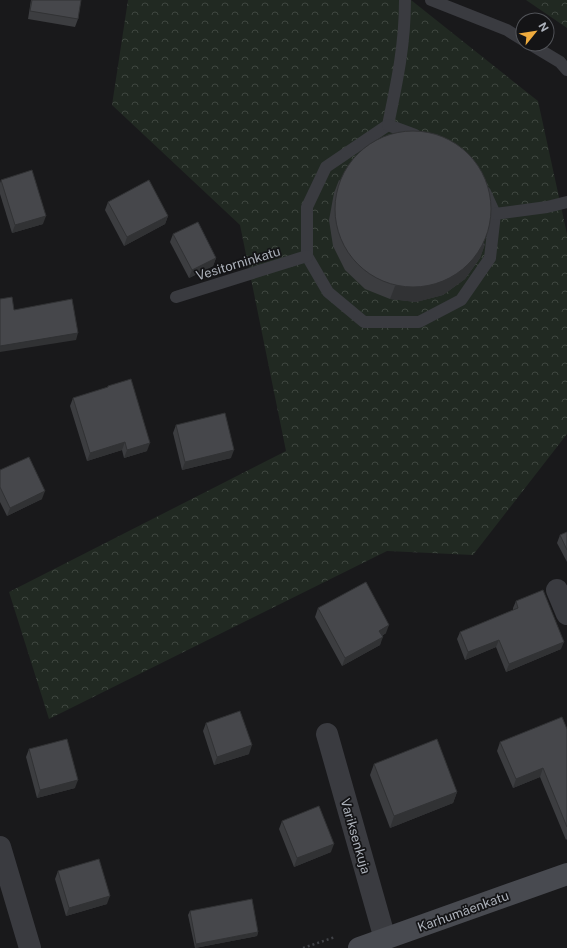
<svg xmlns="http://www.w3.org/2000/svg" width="567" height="948" font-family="'Public Sans',sans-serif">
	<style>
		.forest { fill: url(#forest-crowns) }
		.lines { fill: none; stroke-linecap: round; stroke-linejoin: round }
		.path { stroke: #404247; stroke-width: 2.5; stroke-dasharray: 2 3; stroke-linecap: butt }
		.lane { stroke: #3a3b40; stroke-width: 12 }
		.street { stroke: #3a3b40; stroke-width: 22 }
		.secondary { stroke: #484a50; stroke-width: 22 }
		.wall { fill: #3c3d40 }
		.shaded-wall { fill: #313234 }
		.building { fill: #46474b; stroke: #313234 }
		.labels { text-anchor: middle; stroke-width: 3.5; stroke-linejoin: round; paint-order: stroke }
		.street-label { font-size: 13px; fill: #acb1ba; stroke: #141416 }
	</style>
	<defs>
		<pattern id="forest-crowns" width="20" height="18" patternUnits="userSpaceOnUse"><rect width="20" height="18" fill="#212922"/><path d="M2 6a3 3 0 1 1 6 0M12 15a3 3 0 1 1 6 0" fill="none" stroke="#3f4640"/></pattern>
	</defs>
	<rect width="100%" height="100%" fill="#19191b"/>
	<g class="forest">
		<polygon points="128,0 411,0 538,101 567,234 567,434 473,555 387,551 49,719 9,592 286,451 240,225 112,105"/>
		<polygon points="526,0 567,0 567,28"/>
	</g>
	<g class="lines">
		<polyline class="path" points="303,948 335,937"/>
		<g class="lane">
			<path d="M405,0C405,45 397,82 388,125L326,167L307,207V256L328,292L364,322H419L461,300L490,258L495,214L485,192"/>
			<polyline points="431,0 507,30 523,40"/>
			<polyline points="530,44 560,62 567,70"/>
			<polyline points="388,125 415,135"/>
			<polyline points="495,214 547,207 567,202"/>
			<polyline points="176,297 307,256"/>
		</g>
		<g class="street">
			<polyline points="557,590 567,614"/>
			<polyline points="327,734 385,939"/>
			<polyline points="0,847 30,948"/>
		</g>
		<polyline class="secondary" points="359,948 567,874"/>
	</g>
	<g class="wall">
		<polygon points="31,0 81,0 78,19 75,27 28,19"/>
		<polygon points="1,180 43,224 12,233 0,194 0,183"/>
		<polygon points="339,180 485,244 480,258 465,279 443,295 416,302 390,299 365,289 345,270 333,246 329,220 334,193"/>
		<polygon points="108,202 168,216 165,224 124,246 105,210"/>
		<polygon points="173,234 216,258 213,266 189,278 170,242"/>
		<polygon points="108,386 147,451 124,458 122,450 87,461 70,406 73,398 107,388"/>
		<polygon points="176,425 231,458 182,470 173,433"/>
		<polygon points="0,470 42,499 7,516 0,502"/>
		<polygon points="567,532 567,562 557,543 560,535"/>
		<polygon points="516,601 561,649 506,672 496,647 465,660 457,639 460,632 513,610 513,608"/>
		<polygon points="318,608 386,633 382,636 380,645 342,666 315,617"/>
		<polygon points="206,723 249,754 214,765 203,731"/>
		<polygon points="567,729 567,839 566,840 540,777 513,788 497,751 500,742"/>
		<polygon points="29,749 75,788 37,798 26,757"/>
		<polygon points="374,764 457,792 453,803 390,828 370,775"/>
		<polygon points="282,821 331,852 294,867 279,829"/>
		<polygon points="58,871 107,904 66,916 55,879"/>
		<polygon points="190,911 258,932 257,936 195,948 188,915"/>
	</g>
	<g class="shaded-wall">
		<polygon points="46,216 43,224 12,233 15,225"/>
		<polygon points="168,216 165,224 124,246 127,237"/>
		<polygon points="485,244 480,258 465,279 443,295 416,302 390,299 395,286"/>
		<polygon points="216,258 213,266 189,278 192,270"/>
		<polygon points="78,333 76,340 0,352 0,346"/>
		<polygon points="125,442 122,450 87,461 90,453"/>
		<polygon points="150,443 147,451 124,458 127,450"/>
		<polygon points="234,450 231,458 182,470 185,462"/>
		<polygon points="45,491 42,499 7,516 10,508"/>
		<polygon points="389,625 386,633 376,639 379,631"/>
		<polygon points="383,637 380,645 342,666 345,658"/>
		<polygon points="499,640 496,647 465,660 468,652"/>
		<polygon points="564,642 561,649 506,672 509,664"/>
		<polygon points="252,745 249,754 214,765 217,757"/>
		<polygon points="543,768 540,777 513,788 516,779"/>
		<polygon points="78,780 75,788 37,798 40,790"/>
		<polygon points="457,792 453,803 390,828 394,816"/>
		<polygon points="334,844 331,852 294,867 297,858"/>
		<polygon points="110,896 107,904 66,916 69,908"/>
		<polygon points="258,932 257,936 195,948 196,944"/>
	</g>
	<g class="building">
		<polygon points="32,0 81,0 78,19 30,11"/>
		<circle cx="413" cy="209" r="78"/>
		<polygon points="32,170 46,216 15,225 1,180"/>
		<polygon points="149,180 168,216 127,237 108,202"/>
		<polygon points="198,222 216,258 192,270 173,234"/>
		<polygon points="12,297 14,310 72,299 78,333 0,346 0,299"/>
		<polygon points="131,379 150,443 127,450 125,442 90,453 73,398 108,387 108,386"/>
		<polygon points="225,413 234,450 185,462 176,425"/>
		<polygon points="29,457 45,491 10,508 0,487 0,470"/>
		<polygon points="567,532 567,550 560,535"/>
		<polygon points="366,582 389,625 379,631 383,637 345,658 318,608"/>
		<polygon points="543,590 564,642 509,664 499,640 468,652 460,632 518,608 516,601"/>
		<polygon points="240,711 252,745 217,757 206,723"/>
		<polygon points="562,717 567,729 567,827 543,768 516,779 500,742"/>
		<polygon points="67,739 78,780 40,790 29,749"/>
		<polygon points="437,739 457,792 394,816 374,764"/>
		<polygon points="319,806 334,844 297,858 282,821"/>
		<polygon points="99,859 110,896 69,908 58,871"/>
		<polygon points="252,899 258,932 196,944 190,911"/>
	</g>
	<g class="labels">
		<g class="street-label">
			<text transform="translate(238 263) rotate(-17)" y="5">Vesitorninkatu</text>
			<text transform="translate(356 836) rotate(74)" y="5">Variksenkuja</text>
			<text transform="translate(463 911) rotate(-20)" y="5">Karhumäenkatu</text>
		</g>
	</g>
	<g transform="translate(535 32) rotate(60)"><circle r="19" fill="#141416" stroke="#515358"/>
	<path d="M0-3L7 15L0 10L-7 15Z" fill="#eeab3e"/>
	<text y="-6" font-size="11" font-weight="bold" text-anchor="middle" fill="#acb1ba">N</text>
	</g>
</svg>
